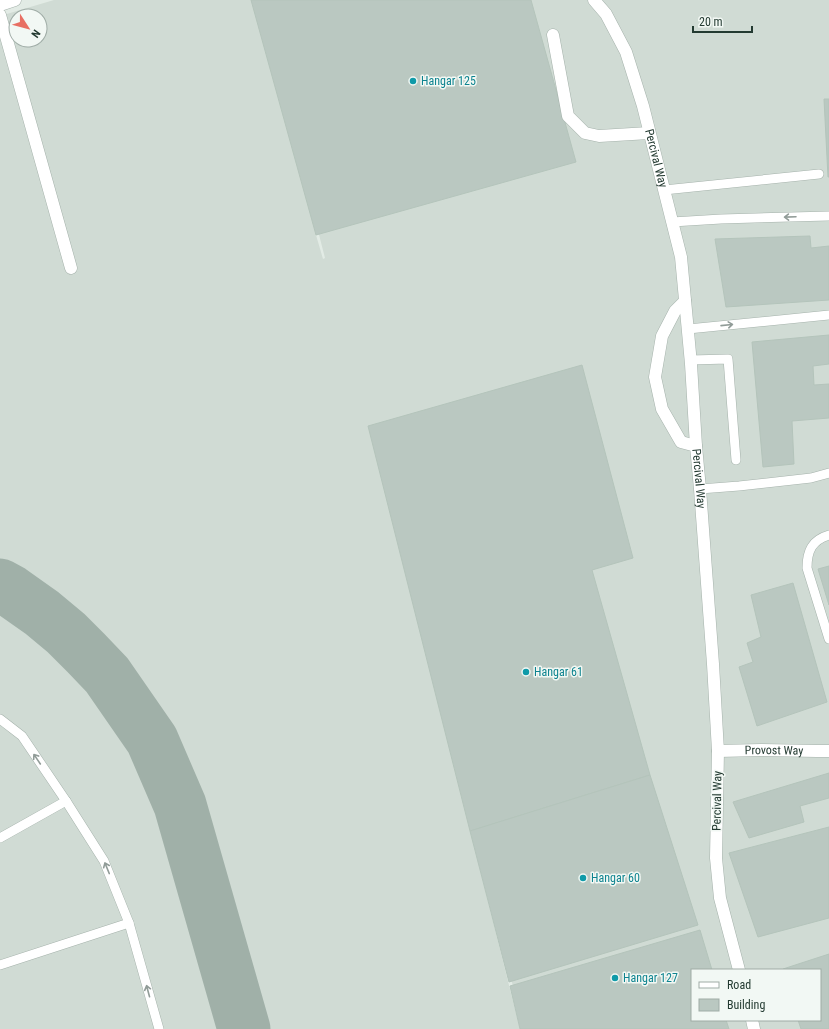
<svg xmlns="http://www.w3.org/2000/svg" width="829" height="1029" font-family="'Roboto Condensed',sans-serif">
	<style>
		.built { fill: #d0dbd4; fill-rule: evenodd }
		.lines { fill: none; stroke-linecap: round; stroke-linejoin: round }
		.taxiway { stroke: #a0b0a8; stroke-width: 53 }
		.building { fill: #bac8c1; stroke: #b4c4bb }
		.service-casing { stroke: #a5b2ab; stroke-width: 10 }
		.minor-casing { stroke: #a5b2ab; stroke-width: 13 }
		.tertiary-casing { stroke: #a5b2ab; stroke-width: 13 }
		.service { stroke: #fff; stroke-width: 9 }
		.minor { stroke: #fff; stroke-width: 12 }
		.tertiary { stroke: #fff; stroke-width: 12 }
		.oneway { stroke: #919c98 }
		.culture-dot { fill: #0f9aa8; stroke: #f2f8f4; stroke-width: 1.5 }
		.labels { text-anchor: middle; stroke-width: 3; stroke-linejoin: round; paint-order: stroke }
		.culture-label { font-size: 12px; fill: #0d838f; stroke: #f2f8f4; text-anchor: start }
		.street-label { font-size: 12px; fill: #233a31; stroke: #f2f8f4 }
	</style>
	<rect width="100%" height="100%" fill="#e2ebe5"/>
	<path class="built" d="M54,0H829V1029H524L385,491L520,1029H0V16ZM16,16H40V40H16ZM273,56L325,258L323,259L316,235ZM692,970H820V1020H692Z"/>
	<g class="lines">
		<polyline class="taxiway" points="0,585 11,591 42,613 66,633 86,653 107,675 152,740 180,805 244,1029"/>
	</g>
	<g class="building">
		<polygon points="251,0 531,0 576,162 316,235"/>
		<polygon points="824,99 829,99 829,177 828,177"/>
		<polygon points="810,236 811,248 829,246 829,300 726,307 715,239"/>
		<polygon points="829,335 829,364 813,366 814,385 829,384 829,418 792,421 794,464 763,467 752,342"/>
		<polygon points="582,365 633,558 592,570 650,775 470,831 368,426"/>
		<polygon points="829,566 829,605 818,569"/>
		<polygon points="793,583 827,702 757,726 739,667 753,662 747,643 761,637 751,595"/>
		<polygon points="829,773 829,798 800,806 804,822 749,838 733,802"/>
		<polygon points="650,775 698,925 509,982 470,831"/>
		<polygon points="829,827 829,918 758,937 729,853"/>
		<polygon points="700,930 712,970 692,970 692,1020 726,1020 729,1029 520,1029 510,986"/>
		<polygon points="829,954 829,1029 801,1029 798,1020 820,1020 820,970 783,970 783,969"/>
	</g>
	<g class="lines">
		<g class="service-casing">
			<g id="service">
				<polyline points="664,190 819,174"/>
				<polyline points="672,222 721,219 829,216"/>
				<polyline points="688,329 829,315"/>
				<polyline points="691,360 728,359 736,460"/>
				<polyline points="700,489 739,486 811,478 829,473"/>
				<path d="M829,535C812,540 807,551 807,568L829,639"/>
				<polyline points="0,719 22,736 66,801 104,861 129,923 159,1029"/>
				<polyline points="0,838 66,801"/>
				<polyline points="0,965 129,923"/>
			</g>
		</g>
		<g class="minor-casing">
			<g id="minor">
				<polyline points="0,15 71,268"/>
				<polyline points="553,35 568,116 585,133 599,136 649,133"/>
				<polyline points="685,301 675,311 662,336 655,377 662,409 681,442 696,446"/>
				<path id="s1" d="M718,751L761,750L817,751H829"/>
			</g>
		</g>
		<g class="tertiary-casing">
			<g id="tertiary">
				<path id="s2" d="M594,0L606,14L626,52L643,106L681,257L691,364L696,446L700,489L713,664L718,751L716,858L720,898L739,970"/>
				<polyline points="0,5 15,0"/>
				<polyline points="752,1020 754,1029"/>
			</g>
		</g>
		<use href="#service" class="service"/>
		<use href="#minor" class="minor"/>
		<use href="#tertiary" class="tertiary"/>
	</g>
	<defs><path id="oneway-shaft" d="M-6 0H5M1.5-3L5.5 0L1.5 3" fill="none" stroke-width="1.6" stroke-linecap="round" stroke-linejoin="round"/></defs>
	<g class="oneway">
		<use href="#oneway-shaft" transform="translate(790 217) rotate(178)"/>
		<use href="#oneway-shaft" transform="translate(727 325) rotate(-6)"/>
		<use href="#oneway-shaft" transform="translate(37 759) rotate(-124)"/>
		<use href="#oneway-shaft" transform="translate(107 868) rotate(-112)"/>
		<use href="#oneway-shaft" transform="translate(148 991) rotate(-105)"/>
	</g>
	<g class="culture-dot">
		<circle cx="413" cy="81" r="4"/>
		<circle cx="526" cy="672" r="4"/>
		<circle cx="583" cy="878" r="4"/>
		<circle cx="615" cy="978" r="4"/>
	</g>
	<g class="labels">
		<g class="culture-label">
			<text x="421" y="85">Hangar 125</text>
			<text x="534" y="676">Hangar 61</text>
			<text x="591" y="882">Hangar 60</text>
			<text x="623" y="982">Hangar 127</text>
		</g>
		<g class="street-label">
			<text dy="4" stroke="none"><textPath href="#s2" startOffset="172">Percival Way</textPath></text>
			<text dy="4" stroke="none"><textPath href="#s2" startOffset="496">Percival Way</textPath></text>
			<text dy="4" stroke="none"><textPath href="#s1" startOffset="56">Provost Way</textPath></text>
			<text transform="translate(717 801) rotate(-89)" y="4">Percival Way</text>
		</g>
	</g>
	<rect x="691" y="969" width="130" height="52" fill="#f2f8f4" stroke="#9faca6"/>
	<rect x="699" y="982" width="20" height="6" fill="#ffffff" stroke="#9faca6"/>
	<text x="727" y="989" font-size="12" fill="#233a31">Road</text>
	<rect x="699" y="999" width="20" height="12" fill="#bac8c1" stroke="#9faca6"/>
	<text x="727" y="1009" font-size="12" fill="#233a31">Building</text>
	<g transform="translate(28 28) rotate(126)"><circle r="19" fill="#f2f8f4" stroke="#9faca6"/>
	<path d="M0-3L7 15L0 10L-7 15Z" fill="#e86f63"/>
	<text y="-6" font-size="11" font-weight="bold" text-anchor="middle" fill="#233a31">N</text>
	</g>
	<path d="M693 26v6h59v-6" fill="none" stroke="#233a31" stroke-width="2"/>
	<text x="699" y="26" font-size="12" fill="#233a31" stroke="#f2f8f4" stroke-width="3" paint-order="stroke">20 m</text>
</svg>
